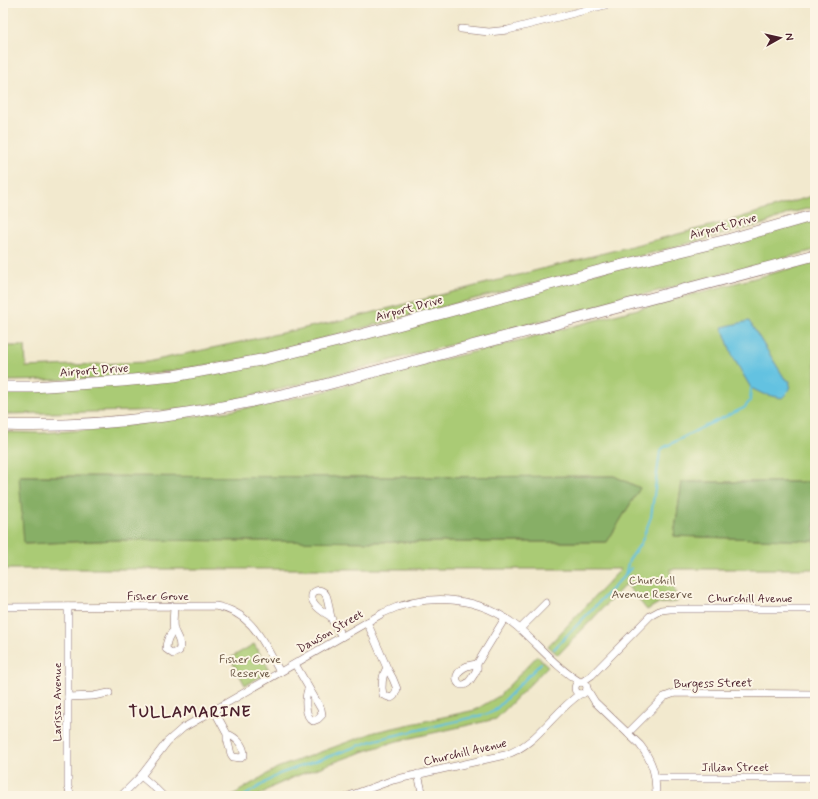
<svg xmlns="http://www.w3.org/2000/svg" width="818" height="799" font-family="Mynerve,sans-serif">
	<style>
		.green { fill: #aacb74; stroke: #7a7550; fill-rule: evenodd }
		.forest { fill: #87af66; stroke: #686748 }
		.water { fill: #63c2e1; stroke: #567086 }
		.lines { fill: none; stroke-linecap: round; stroke-linejoin: round }
		.stream { stroke: #63c2e1; stroke-width: 2 }
		.street-casing { stroke: #856664; stroke-width: 8 }
		.primary-casing { stroke: #856664; stroke-width: 12 }
		.street { stroke: #fff; stroke-width: 7 }
		.primary { stroke: #fff; stroke-width: 11 }
		.labels { text-anchor: middle; stroke-width: 4; stroke-linejoin: round; paint-order: stroke }
		.street-label { font-size: 12px; fill: #4a1f2b; stroke: #fcf5e5 }
		.park-label { font-size: 12px; fill: #675341; stroke: #fcf5e5 }
		.district-label { font-size: 16px; font-weight: bold; letter-spacing: 1px; fill: #4a1f2b; stroke: #fcf5e5 }
	</style>
	<rect width="100%" height="100%" fill="#fcf5e5"/>
	<filter id="ink" filterUnits="userSpaceOnUse"><feTurbulence type="fractalNoise" baseFrequency=".025" numOctaves="2"/><feDisplacementMap in="SourceGraphic" scale="8" xChannelSelector="R" yChannelSelector="G"/><feConvolveMatrix kernelMatrix="1 2 1 2 8 2 1 2 1" color-interpolation-filters="sRGB"/></filter>
	<filter id="wash" filterUnits="userSpaceOnUse"><feTurbulence type="fractalNoise" baseFrequency=".012" numOctaves="4" result="noise"/><feDisplacementMap in="SourceGraphic" scale="16" xChannelSelector="R" yChannelSelector="G"/><feGaussianBlur stdDeviation="0.9" result="paint"/><feColorMatrix in="noise" values="0 0 0 0 0 0 0 0 0 0 0 0 0 0 0 0 0 1.4 0 .05"/><feComposite in="paint" operator="in"/></filter>
	<g filter="url(#wash)">
		<rect width="100%" height="100%" fill="#f2e9ce"/>
		<g class="green">
			<polygon points="815,195 815,207 790,213 763,224 243,359 170,371 102,379 3,381 3,346 25,346 26,367 147,362 347,319 729,221"/>
			<polygon points="815,218 815,250 281,389 227,402 176,410 3,414 3,389 170,379"/>
			<path d="M815,262V482H682L674,536L815,541V569H670L677,602L657,604L647,610L626,584L558,655L548,646L621,569H3V432L41,433L115,428L140,423L231,411L318,393L412,367L498,346ZM20,476L405,477L614,476L640,488L607,542H403L117,540L25,544Z"/>
			<polygon points="254,644 268,667 268,673 245,685 230,658"/>
			<polygon points="537,656 548,666 496,719 397,741 365,751 299,775 272,787 258,796 231,796 277,768 375,732 475,710 499,696"/>
		</g>
		<g class="forest">
			<polygon points="19,476 405,477 614,476 640,488 607,542 403,542 117,540 24,544"/>
			<polygon points="682,482 815,482 815,541 674,536"/>
		</g>
		<polygon class="water" points="749,321 785,379 790,381 789,391 782,398 763,394 751,388 733,357 722,327"/>
		<g class="lines">
			<g class="stream">
				<polyline points="625,575 631,568"/>
				<polyline points="554,649 625,575 629,560 641,543 651,517 660,452 663,448 705,426 744,408 750,401 751,388"/>
				<polyline points="244,796 279,774 375,740 487,714 494,711 499,706 541,663"/>
			</g>
		</g>
	</g>
	<g filter="url(#ink)">
		<g class="lines">
			<g class="street-casing">
				<g id="street">
					<polyline points="461,29 489,32 508,30 613,3"/>
					<path d="M3,607L215,606C253,612 263,642 280,672"/>
					<polyline points="68,607 68,787 71,796"/>
					<path d="M174,607C174,612 172,625 174,630C177,637 182,643 179,651L173,654L166,649C166,642 169,635 174,630"/>
					<path d="M330,616C324,613 314,606 312,599C310,590 322,587 326,595C329,602 329,610 331,617C333,624 338,630 342,636"/>
					<path d="M367,622L387,668L393,679L397,689L394,696L391,698L383,695C381,687 382,675 387,668"/>
					<polyline points="520,629 546,603"/>
					<path d="M295,664L321,709L322,715L318,719L313,721C304,716 305,698 308,689"/>
					<path d="M477,664C443,667 459,701 473,676C476,672 478,669 477,664L505,618"/>
					<polyline points="582,682 592,675 650,616 661,610 670,609 815,609"/>
					<circle cx="581" cy="688" r="6"/>
					<path d="M587,689L595,702L640,745C653,762 656,774 656,796"/>
					<polyline points="68,697 93,696 109,693"/>
					<path d="M214,710L227,734V739L231,754L233,757L241,758L244,755C244,745 236,737 227,734"/>
					<polyline points="628,733 664,697 675,693 815,694"/>
					<polyline points="418,774 423,796"/>
					<polyline points="141,776 154,787 163,796"/>
					<polyline points="656,778 815,778"/>
					<path d="M121,796L141,776L167,742L183,728L383,613C429,591 482,596 520,629C540,647 557,668 580,682"/>
					<path d="M349,796L393,780L505,755C537,745 553,712 580,694"/>
				</g>
			</g>
			<g class="primary-casing">
				<g id="primary">
					<polyline points="3,387 32,387 122,381 174,376 261,360 342,340 606,269 727,240 815,215"/>
					<path d="M3,425C110,429 216,411 320,386L815,255"/>
				</g>
			</g>
			<use href="#street" class="street"/>
			<use href="#primary" class="primary"/>
		</g>
	</g>
	<g class="labels">
		<g class="street-label">
			<text transform="translate(723 226) rotate(-15)" y="4">Airport Drive</text>
			<text transform="translate(409 308) rotate(-15)" y="4">Airport Drive</text>
			<text transform="translate(94 370) rotate(-4)" y="4">Airport Drive</text>
			<text x="158" y="600">Fisher Grove</text>
			<text x="750" y="602">Churchill Avenue</text>
			<text transform="translate(330 631) rotate(-30)" y="4">Dawson Street</text>
			<text transform="translate(713 683) rotate(-1)" y="4">Burgess Street</text>
			<text transform="translate(57 702) rotate(-90)" y="4">Larissa Avenue</text>
			<text transform="translate(465 752) rotate(-13)" y="4">Churchill Avenue</text>
			<text x="735" y="771">Jillian Street</text>
		</g>
		<g class="park-label">
			<text x="652" y="584">Churchill<tspan x="652" dy="14">Avenue Reserve</tspan></text>
			<text x="250" y="663">Fisher Grove<tspan x="250" dy="14">Reserve</tspan></text>
		</g>
		<g class="district-label">
			<text x="190" y="717">TULLAMARINE</text>
		</g>
	</g>
	<rect width="818" height="799" fill="none" stroke="#fcf5e5" stroke-width="16"/>
	<g transform="translate(780 38) rotate(82)" stroke="#fcf5e5" stroke-width="3" paint-order="stroke">
	<path d="M0-3L7 15L0 10L-7 15Z" fill="#4a1f2b"/>
	<text y="-6" font-size="11" font-weight="bold" text-anchor="middle" fill="#4a1f2b">N</text>
	</g>
</svg>
